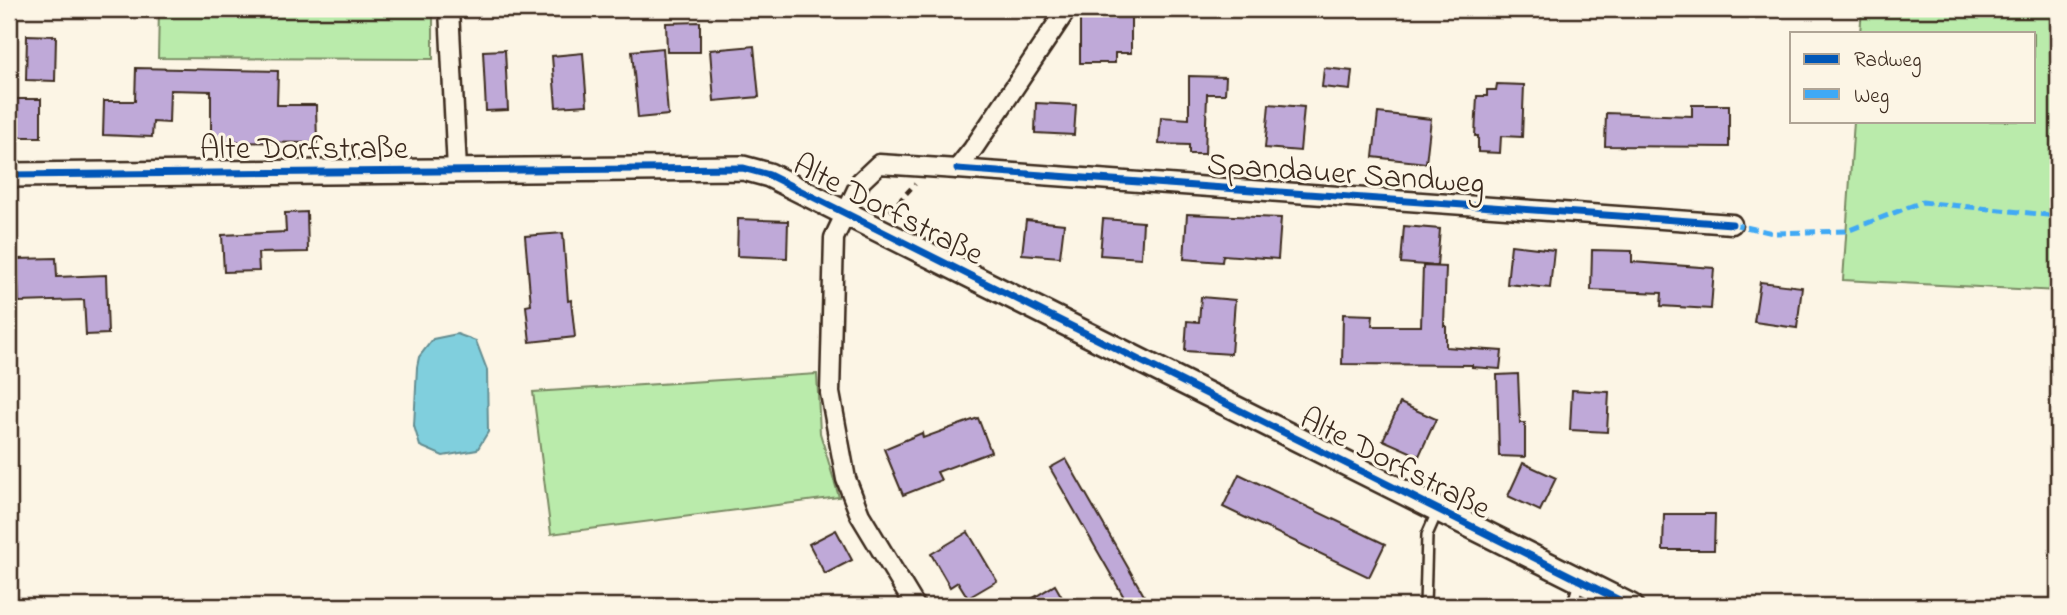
<svg xmlns="http://www.w3.org/2000/svg" width="2067" height="615" font-family="'Indie Flower',sans-serif">
	<style>
		.green { fill: #baebab; stroke: #7a8a64; stroke-width: 2 }
		.water { fill: #80cfdd; stroke: #648d91; stroke-width: 2 }
		.building { fill: #bfa9d8; stroke: #3b2a1e; stroke-width: 2 }
		.lines { fill: none; stroke-linecap: round; stroke-linejoin: round }
		.service-casing { stroke: #3b2a1e; stroke-width: 14 }
		.minor-casing { stroke: #3b2a1e; stroke-width: 23 }
		.tertiary-casing { stroke: #3b2a1e; stroke-width: 28 }
		.path { stroke: #3b2a1e; stroke-width: 4.5; stroke-dasharray: 7 5; stroke-linecap: butt }
		.service { stroke: #fcf5e5; stroke-width: 9 }
		.minor { stroke: #fcf5e5; stroke-width: 18 }
		.tertiary { stroke: #fcf5e5; stroke-width: 23 }
		.quiet { stroke: #3fa9f5; stroke-width: 5; stroke-dasharray: 10 5; stroke-linecap: butt }
		.cycleway-casing { stroke: #fcf5e5; stroke-width: 11 }
		.cycleway { stroke: #0057b8; stroke-width: 7 }
		.labels { text-anchor: middle; stroke-width: 6; stroke-linejoin: round; paint-order: stroke }
		.street-label { font-size: 32px; fill: #3b2a1e; stroke: #fcf5e5 }
	</style>
	<rect width="100%" height="100%" fill="#fcf5e5"/>
	<filter id="ink" filterUnits="userSpaceOnUse"><feTurbulence type="fractalNoise" baseFrequency=".0143" numOctaves="2"/><feDisplacementMap in="SourceGraphic" scale="14" xChannelSelector="R" yChannelSelector="G"/><feConvolveMatrix kernelMatrix="1 2 1 2 8 2 1 2 1" color-interpolation-filters="sRGB"/></filter>
	<g filter="url(#ink)">
		<g class="green">
			<polygon points="159,9 433,9 433,59 158,58"/>
			<polygon points="1862,9 2058,9 2058,291 1843,280 1854,121 2034,121 2034,33 1860,33"/>
			<polygon points="817,374 820,433 839,497 551,534 533,392"/>
		</g>
		<polygon class="water" points="457,334 476,341 487,370 488,432 477,450 443,456 420,446 414,426 417,367 419,357 433,339"/>
		<g class="building">
			<polygon points="1080,15 1131,15 1131,53 1115,53 1115,63 1080,63"/>
			<polygon points="700,22 700,52 667,52 666,23"/>
			<polygon points="27,35 56,36 55,81 26,80"/>
			<polygon points="754,46 759,97 714,101 710,50"/>
			<polygon points="663,48 668,115 638,118 632,51"/>
			<polygon points="505,50 508,110 486,111 483,51"/>
			<polygon points="583,53 587,105 556,107 552,56"/>
			<polygon points="136,68 278,71 277,105 316,105 317,143 211,142 211,91 170,90 169,123 153,122 152,137 103,135 104,101 135,101"/>
			<polygon points="1324,68 1352,71 1350,90 1322,87"/>
			<polygon points="1189,76 1226,77 1225,94 1207,94 1205,154 1189,154 1189,145 1159,144 1161,117 1189,119"/>
			<polygon points="1497,84 1524,85 1522,137 1501,136 1500,153 1478,152 1478,136 1475,136 1477,96 1487,96 1487,90 1496,90"/>
			<rect x="9" y="99" width="32" height="38"/>
			<polygon points="1036,103 1076,105 1074,135 1035,133"/>
			<polygon points="1269,104 1304,107 1300,151 1265,148"/>
			<polygon points="1692,105 1729,105 1729,147 1605,146 1606,113 1692,116"/>
			<polygon points="1378,113 1431,119 1426,163 1373,157"/>
			<polygon points="307,212 308,252 258,253 259,271 224,272 222,235 286,232 285,213"/>
			<polygon points="1187,214 1281,218 1278,259 1223,255 1222,262 1184,259"/>
			<polygon points="738,219 788,221 787,258 737,256"/>
			<polygon points="1103,219 1143,222 1141,258 1100,255"/>
			<polygon points="1026,220 1064,224 1060,257 1022,254"/>
			<polygon points="1404,226 1440,229 1437,266 1401,263"/>
			<polygon points="563,233 568,301 571,300 575,337 530,342 526,306 531,305 525,236"/>
			<polygon points="1511,245 1554,250 1550,288 1507,284"/>
			<polygon points="1592,250 1632,251 1632,262 1714,268 1711,309 1661,306 1662,293 1591,290"/>
			<polygon points="56,258 57,277 106,275 108,334 86,335 84,300 19,302 17,259"/>
			<polygon points="1423,266 1446,267 1444,326 1446,326 1446,347 1502,351 1500,369 1472,367 1472,365 1342,364 1343,314 1373,315 1372,326 1421,326"/>
			<polygon points="1760,282 1802,287 1797,328 1754,322"/>
			<polygon points="1201,297 1235,300 1231,354 1185,351 1187,321 1199,322"/>
			<polygon points="1518,374 1520,423 1525,423 1525,457 1499,456 1497,375"/>
			<polygon points="1572,390 1609,392 1607,432 1570,430"/>
			<polygon points="1400,403 1436,419 1419,456 1383,440"/>
			<polygon points="978,418 991,452 937,472 941,480 903,495 884,449 922,433 923,438"/>
			<polygon points="1066,459 1150,606 1129,606 1050,468"/>
			<polygon points="1523,463 1556,478 1540,511 1508,496"/>
			<polygon points="1239,474 1385,544 1369,577 1223,507"/>
			<polygon points="1664,514 1715,514 1714,550 1663,550"/>
			<polygon points="836,530 852,560 825,574 809,544"/>
			<polygon points="968,532 997,581 968,598 958,582 950,587 931,554"/>
			<polygon points="1055,585 1067,606 1020,606"/>
		</g>
		<g class="lines">
			<g class="service-casing">
				<g id="service">
					<polyline points="1425,606 1427,535 1438,510"/>
					<polyline points="1572,606 1579,583"/>
				</g>
			</g>
			<g class="minor-casing">
				<g id="minor">
					<polyline points="449,9 457,170"/>
					<polyline points="957,169 1732,224"/>
					<polyline points="915,606 860,515 846,479 830,393 834,238 861,181 879,164 957,169 973,149 1067,9"/>
				</g>
			</g>
			<g class="tertiary-casing">
				<polyline id="tertiary" points="9,175 743,168 769,175 1631,606"/>
			</g>
			<polyline class="path" points="890,211 915,184"/>
			<use href="#service" class="service"/>
			<use href="#minor" class="minor"/>
			<use href="#tertiary" class="tertiary"/>
			<polyline class="quiet" points="1732,224 1773,233 1847,231 1922,202 2058,216"/>
			<g class="cycleway-casing">
				<g id="cycleway">
					<polyline points="957,169 1732,224"/>
					<polyline points="9,175 743,168 769,175 1631,606"/>
				</g>
			</g>
			<use href="#cycleway" class="cycleway"/>
		</g>
	</g>
	<g class="labels">
		<g class="street-label">
			<text x="304" y="158">Alte Dorfstraße</text>
			<text transform="translate(1346 172) rotate(4)" y="11">Spandauer Sandweg</text>
			<text transform="translate(889 208) rotate(27)" y="11">Alte Dorfstraße</text>
			<text transform="translate(1396 462) rotate(27)" y="11">Alte Dorfstraße</text>
		</g>
	</g>
	<rect width="2067" height="615" fill="none" stroke="#fcf5e5" stroke-width="35"/>
	<rect x="18" y="18" width="2032" height="580" fill="none" stroke="#3b2a1e" stroke-width="2.5" filter="url(#ink)"/>
	<rect x="1790" y="32" width="245" height="91" fill="#fcf5e5" stroke="#afa495" stroke-width="2"/>
	<rect x="1804" y="54" width="35" height="10" fill="#0057b8" stroke="#afa495" stroke-width="2"/>
	<text x="1854" y="66" font-size="21" fill="#3b2a1e">Radweg</text>
	<rect x="1804" y="89" width="35" height="10" fill="#3fa9f5" stroke="#afa495" stroke-width="2"/>
	<text x="1854" y="102" font-size="21" fill="#3b2a1e">Weg</text>
</svg>
